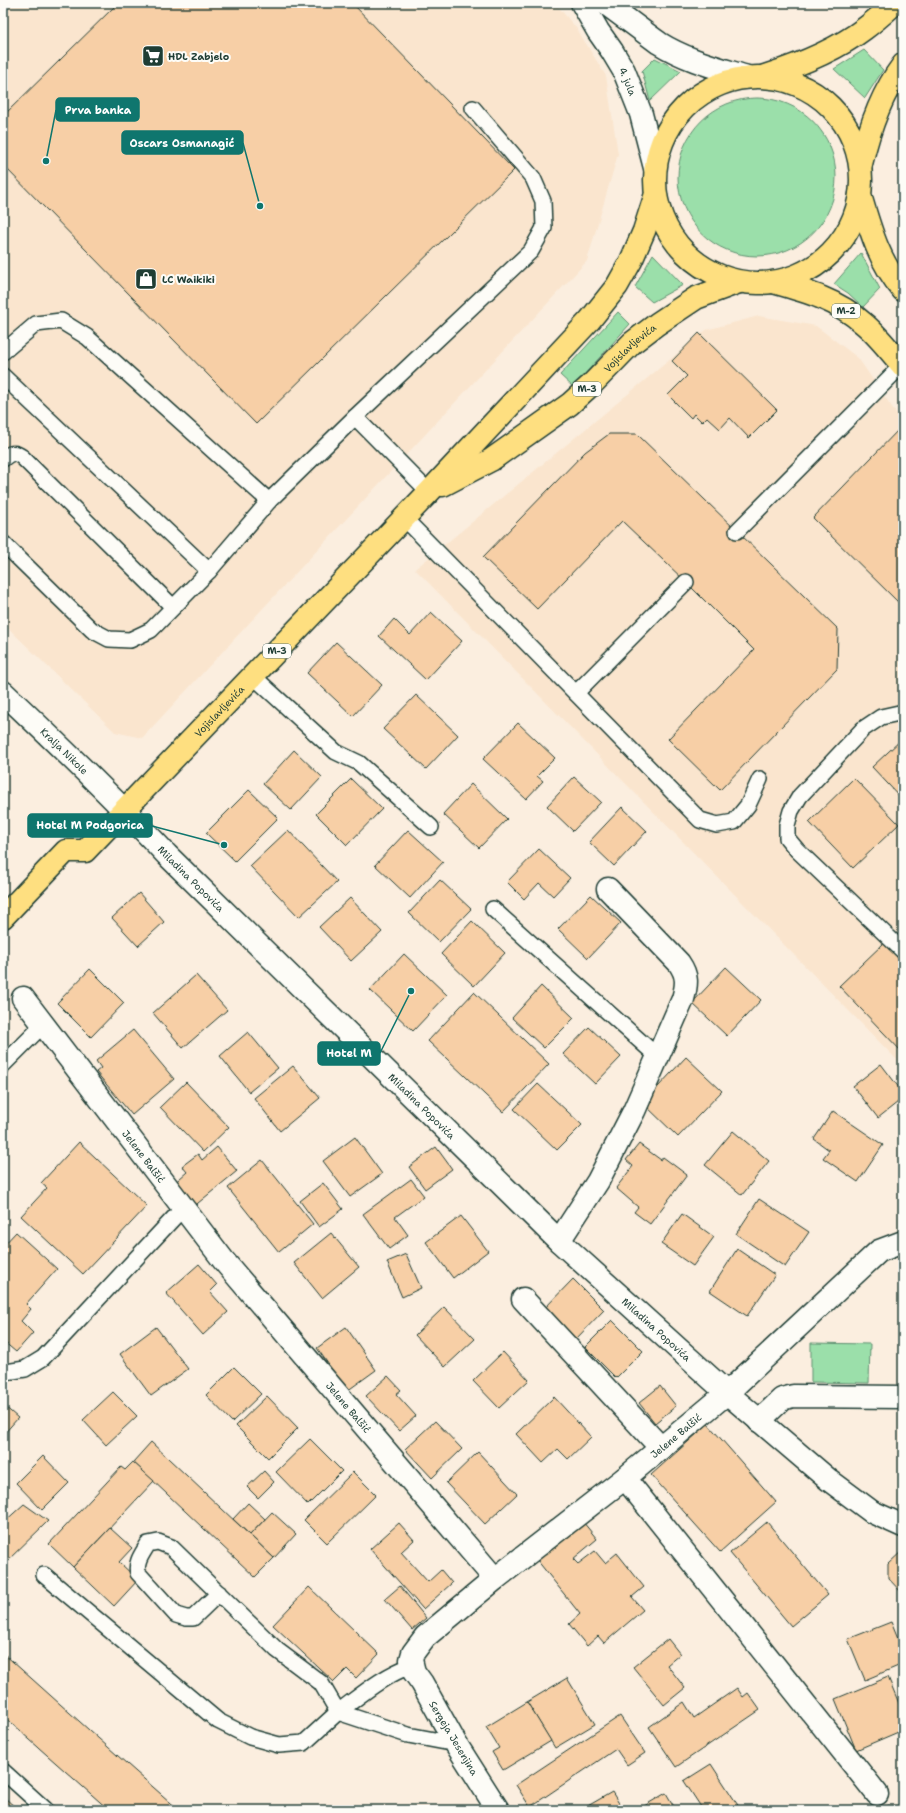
<svg xmlns="http://www.w3.org/2000/svg" width="906" height="1813" font-family="'Shantell Sans',sans-serif">
	<style>
		.built { fill: #fae5ce }
		.green { fill: #9bdfaa; stroke: #5d8e6f }
		.building { fill: #f7cfa6; stroke: #1f3d34 }
		.lines { fill: none; stroke-linecap: round; stroke-linejoin: round }
		.service-casing { stroke: #1f3d34; stroke-width: 18 }
		.minor-casing { stroke: #1f3d34; stroke-width: 25 }
		.secondary-casing { stroke: #1f3d34; stroke-width: 25 }
		.primary-casing { stroke: #1f3d34; stroke-width: 25 }
		.service { stroke: #fdfcf7; stroke-width: 15 }
		.minor { stroke: #fdfcf7; stroke-width: 22 }
		.secondary { stroke: #fdfcf7; stroke-width: 22 }
		.primary { stroke: #fedf80; stroke-width: 22 }
		.labels { text-anchor: middle; stroke-width: 4; stroke-linejoin: round; paint-order: stroke }
		.shield { fill: #fdfcf7; stroke: #62766e; stroke-width: 1 }
		.shield-label { font-size: 9px; font-weight: bold; fill: #1f3d34 }
		.poi-label { font-size: 10px; font-weight: bold; fill: #1f3d34; stroke: #fdfcf7; text-anchor: start }
		.street-label { font-size: 10px; fill: #1f3d34; stroke: #fdfcf7 }
		.leader { fill: none; stroke: #0f766e; stroke-width: 1.5 }
		.callout-dot { fill: #0f766e; stroke: #fdfcf7; stroke-width: 1.5 }
		.callout { fill: #0f766e; stroke: #0f766e; stroke-width: 1.5 }
		.callout-label { font-size: 11px; text-anchor: middle; font-weight: bold; fill: #fff }
	</style>
	<rect width="100%" height="100%" fill="#fbeedf"/>
	<filter id="ink" filterUnits="userSpaceOnUse"><feTurbulence type="fractalNoise" baseFrequency=".025" numOctaves="2"/><feDisplacementMap in="SourceGraphic" scale="8" xChannelSelector="R" yChannelSelector="G"/><feConvolveMatrix kernelMatrix="1 2 1 2 8 2 1 2 1" color-interpolation-filters="sRGB"/></filter>
	<g filter="url(#ink)">
		<g class="built">
			<polygon points="3,3 555,3 577,29 606,76 618,154 587,261 142,738 115,732 3,623"/>
			<polygon points="759,316 816,326 858,358 903,423 903,1066 415,569 706,330"/>
		</g>
		<g class="green">
			<polygon points="864,50 883,70 865,98 834,69"/>
			<polygon points="655,58 681,71 650,101 642,71"/>
			<circle cx="757" cy="177" r="79"/>
			<polygon points="861,253 880,289 863,307 848,293 834,284"/>
			<polygon points="653,254 683,285 652,302 635,287"/>
			<polygon points="618,312 630,324 573,387 560,375"/>
			<polygon points="811,1343 870,1344 869,1383 811,1382"/>
		</g>
		<g class="building">
			<polygon points="118,3 352,3 514,170 256,424 3,165 3,116"/>
			<polygon points="699,333 777,410 749,438 730,418 720,429 707,417 702,422 694,414 691,418 668,395 687,376 672,361"/>
			<polygon points="901,427 903,429 903,607 813,518"/>
			<polygon points="609,434 637,434 838,629 837,669 720,790 668,739 754,650 686,582 622,521 537,609 483,557 585,452"/>
			<polygon points="431,612 462,641 426,680 379,636 394,619 410,635"/>
			<polygon points="336,642 382,685 353,716 307,673"/>
			<polygon points="416,695 458,735 426,769 383,729"/>
			<polygon points="518,723 555,758 537,776 543,781 526,799 483,759"/>
			<polygon points="903,738 903,800 872,767"/>
			<polygon points="294,750 322,777 291,810 263,784"/>
			<polygon points="574,777 601,802 573,831 547,806"/>
			<polygon points="854,778 899,824 853,868 809,822"/>
			<polygon points="351,779 382,809 347,845 316,814"/>
			<polygon points="471,784 507,819 479,848 443,814"/>
			<polygon points="249,790 278,818 235,861 206,833"/>
			<polygon points="622,807 647,831 614,866 589,842"/>
			<polygon points="288,830 337,882 299,917 250,866"/>
			<polygon points="408,830 443,862 410,898 375,865"/>
			<polygon points="539,849 570,878 553,896 539,883 524,899 507,882"/>
			<polygon points="440,880 471,909 439,942 409,913"/>
			<polygon points="139,893 164,922 138,946 112,918"/>
			<polygon points="591,895 621,923 588,958 558,929"/>
			<polygon points="350,898 382,932 351,961 319,927"/>
			<polygon points="472,921 505,953 474,986 441,954"/>
			<polygon points="884,943 903,963 903,1053 839,986"/>
			<polygon points="404,954 447,995 413,1031 370,990"/>
			<polygon points="726,967 761,1000 727,1036 692,1003"/>
			<polygon points="90,969 124,1003 91,1037 57,1003"/>
			<polygon points="196,975 227,1010 183,1048 153,1013"/>
			<polygon points="541,986 574,1018 544,1048 512,1018"/>
			<polygon points="474,992 549,1064 503,1112 428,1041"/>
			<polygon points="589,1027 621,1057 595,1084 563,1054"/>
			<polygon points="133,1030 174,1079 132,1115 96,1072 101,1068 96,1061"/>
			<polygon points="248,1032 278,1068 249,1092 220,1056"/>
			<polygon points="686,1057 722,1091 678,1137 643,1103"/>
			<polygon points="881,1064 903,1093 903,1098 878,1118 853,1086"/>
			<polygon points="293,1066 320,1098 280,1131 254,1098"/>
			<polygon points="186,1082 229,1127 203,1152 160,1107"/>
			<polygon points="538,1084 582,1125 557,1150 514,1109"/>
			<polygon points="833,1111 883,1145 858,1182 823,1158 829,1150 814,1139"/>
			<polygon points="733,1131 769,1161 742,1195 705,1165"/>
			<polygon points="355,1137 382,1174 350,1197 323,1161"/>
			<polygon points="79,1142 147,1206 83,1274 21,1216 47,1188 41,1183"/>
			<polygon points="639,1144 661,1160 663,1157 687,1175 650,1224 634,1212 638,1207 616,1188 633,1166 626,1160"/>
			<polygon points="217,1147 237,1171 192,1208 172,1185 187,1172 182,1166 198,1154 202,1160"/>
			<polygon points="436,1147 452,1169 425,1189 409,1167"/>
			<polygon points="262,1160 313,1224 279,1252 228,1188"/>
			<polygon points="411,1179 424,1196 395,1217 408,1235 389,1249 363,1214"/>
			<polygon points="323,1183 343,1209 319,1227 300,1201"/>
			<polygon points="759,1199 809,1232 785,1267 736,1234"/>
			<polygon points="682,1214 714,1237 693,1266 661,1244"/>
			<polygon points="461,1216 488,1251 453,1278 426,1242"/>
			<polygon points="16,1232 57,1269 26,1304 31,1309 21,1321 33,1333 16,1352 3,1341 3,1246"/>
			<polygon points="331,1233 359,1267 322,1298 294,1263"/>
			<polygon points="737,1249 775,1275 747,1316 710,1291"/>
			<polygon points="406,1254 421,1288 402,1297 387,1262"/>
			<polygon points="199,1264 217,1285 210,1292 228,1312 203,1335 166,1293"/>
			<polygon points="573,1279 604,1310 574,1341 543,1310"/>
			<polygon points="444,1307 475,1339 445,1367 415,1335"/>
			<polygon points="612,1320 643,1351 616,1378 585,1347"/>
			<polygon points="156,1327 188,1369 151,1396 120,1354"/>
			<polygon points="346,1327 376,1370 347,1391 317,1348"/>
			<polygon points="503,1352 529,1380 499,1408 473,1381"/>
			<polygon points="234,1367 261,1394 232,1422 206,1395"/>
			<polygon points="388,1376 401,1390 396,1394 416,1416 399,1431 366,1396"/>
			<polygon points="660,1386 676,1406 655,1423 639,1403"/>
			<polygon points="113,1392 137,1416 106,1445 83,1420"/>
			<polygon points="267,1396 298,1428 268,1458 236,1426"/>
			<polygon points="554,1397 591,1437 568,1459 558,1449 543,1463 516,1434"/>
			<polygon points="3,1405 18,1418 3,1435"/>
			<polygon points="435,1421 462,1449 432,1478 405,1449"/>
			<polygon points="708,1424 776,1502 720,1552 651,1475"/>
			<polygon points="310,1439 342,1471 308,1505 276,1472"/>
			<polygon points="151,1442 274,1558 255,1577 133,1462"/>
			<polygon points="478,1452 517,1494 485,1524 446,1483"/>
			<polygon points="43,1456 69,1483 42,1510 16,1483"/>
			<polygon points="133,1462 154,1481 73,1567 49,1544 121,1467 125,1470"/>
			<polygon points="264,1471 274,1482 258,1498 247,1487"/>
			<polygon points="353,1472 376,1495 327,1543 304,1520"/>
			<polygon points="248,1503 265,1519 250,1535 233,1519"/>
			<polygon points="24,1504 48,1521 3,1565 3,1523"/>
			<polygon points="272,1512 296,1534 274,1558 250,1535"/>
			<polygon points="583,1522 597,1539 573,1559 578,1564 595,1551 605,1563 617,1553 644,1587 632,1597 643,1610 604,1643 598,1636 587,1646 569,1624 580,1614 537,1560"/>
			<polygon points="767,1522 828,1595 791,1626 730,1553"/>
			<polygon points="399,1523 414,1540 401,1552 428,1582 441,1570 452,1583 423,1609 370,1549"/>
			<polygon points="110,1528 132,1548 119,1562 138,1580 114,1606 73,1567"/>
			<polygon points="903,1550 903,1594 888,1578 888,1564"/>
			<polygon points="400,1586 426,1618 412,1630 385,1599"/>
			<polygon points="309,1587 379,1654 356,1678 347,1669 334,1682 273,1625"/>
			<polygon points="891,1622 903,1651 903,1664 865,1680 848,1639"/>
			<polygon points="668,1639 680,1654 667,1665 685,1688 664,1705 633,1667"/>
			<polygon points="3,1653 127,1764 179,1810 109,1810 3,1716"/>
			<polygon points="888,1677 903,1713 903,1730 856,1750 835,1699"/>
			<polygon points="567,1678 595,1724 555,1748 527,1702"/>
			<polygon points="737,1688 743,1697 748,1693 760,1710 676,1767 649,1727 684,1702 694,1718"/>
			<polygon points="527,1702 551,1741 503,1770 492,1752 499,1748 486,1727"/>
			<polygon points="620,1716 645,1753 627,1765 616,1749 530,1807 516,1785"/>
			<polygon points="711,1764 741,1810 703,1810 684,1781"/>
			<polygon points="612,1792 623,1810 588,1810 586,1807"/>
			<polygon points="666,1793 676,1810 647,1810 644,1806"/>
			<polygon points="3,1796 18,1810 3,1810"/>
			<polygon points="889,1805 893,1810 882,1810"/>
		</g>
		<g class="lines">
			<g class="service-casing">
				<g id="service">
					<polyline points="3,352 36,324 61,321 87,337 269,501"/>
					<polyline points="3,376 209,571"/>
					<polyline points="355,417 429,492"/>
					<path d="M3,459C10,453 14,451 22,457L173,607"/>
					<polyline points="404,518 700,820 717,825 734,822 748,805 760,779"/>
					<polyline points="737,531 902,365"/>
					<polyline points="3,543 92,630 109,639 130,640 151,630 209,571 269,501 355,417 531,251 544,228 543,201 533,178 473,108"/>
					<polyline points="253,676 336,752 359,763 431,827"/>
					<polyline points="576,693 686,582"/>
					<polyline points="903,713 899,713 881,717 863,729 800,796 791,811 787,825 787,838 797,850 903,951"/>
					<polyline points="493,909 658,1057"/>
					<polyline points="3,1065 44,1024"/>
					<polyline points="3,1369 6,1372 25,1369 43,1358 183,1208"/>
					<polyline points="44,1575 218,1721 250,1737 279,1745 304,1743 338,1712 408,1735 456,1744"/>
					<path d="M219,1593L193,1618H186L176,1615L138,1573C135,1562 143,1553 148,1544L158,1542L171,1547L277,1650L321,1683L338,1712C361,1695 384,1675 411,1666"/>
					<polyline points="3,1771 46,1810"/>
				</g>
			</g>
			<g class="minor-casing">
				<g id="minor">
					<path id="s1" d="M3,692C59,745 115,799 167,855L559,1241L727,1393L829,1480L872,1512L903,1526"/>
					<path id="s2" d="M23,998L224,1261L495,1579"/>
					<path d="M559,1241L598,1181L634,1111L683,999C687,984 688,976 679,963L608,889"/>
					<polyline points="523,1299 661,1448"/>
					<polyline points="759,1421 782,1399 793,1396 903,1397"/>
					<polyline points="625,1478 877,1794"/>
					<path id="s3" d="M498,1810L456,1744L422,1683L414,1672L411,1660L413,1653L425,1637L495,1579L625,1478L727,1393L879,1251L903,1242"/>
				</g>
			</g>
			<g class="secondary-casing">
				<g id="secondary">
					<path id="s4" d="M582,3L598,31L612,51L624,71L641,114L655,168"/>
					<path d="M605,3C623,16 641,30 659,43C686,60 718,68 747,77"/>
				</g>
			</g>
			<g class="primary-casing">
				<g id="primary">
					<path d="M765,76C799,65 835,51 864,29C875,21 885,12 895,3"/>
					<circle cx="758" cy="180" r="103"/>
					<path d="M861,164C869,129 881,94 903,65"/>
					<path d="M860,195C870,229 879,262 903,290"/>
					<path d="M773,282C805,291 838,300 863,323C878,335 890,352 903,366"/>
					<path id="s5" d="M443,485L491,460L570,404L593,383L632,343L657,324L696,298L739,282"/>
					<path id="s6" d="M3,917L66,851H85L429,492L590,320L617,286L631,261L644,231L655,197"/>
				</g>
			</g>
			<use href="#service" class="service"/>
			<use href="#minor" class="minor"/>
			<use href="#secondary" class="secondary"/>
			<use href="#primary" class="primary"/>
		</g>
	</g>
	<defs>
		<g id="supermarket-square" transform="scale(1.15)"><rect x="-9" y="-9" width="18" height="18" rx="4" fill="#1f3d34" stroke="#fdfcf7"/><path d="M-6-5.5h2.5l.6 2H6L4.5 2H-2.5L-4.4-4H-6ZM-1.5 3.2a1.3 1.3 0 1 0 .1 0ZM3 3.2a1.3 1.3 0 1 0 .1 0Z" fill="#fff"/></g>
		<g id="shop-square" transform="scale(1.15)"><rect x="-9" y="-9" width="18" height="18" rx="4" fill="#1f3d34" stroke="#fdfcf7"/><path d="M-5-2.5h2.3a2.7 3.5 0 0 1 5.4 0H5L5.5 6h-11ZM-1.5-2.5h3a1.5 2.3 0 0 0-3 0Z" fill="#fff"/></g>
	</defs>
	<g fill-rule="evenodd">
		<use href="#supermarket-square" x="153" y="56"/>
		<use href="#shop-square" x="146" y="279"/>
	</g>
	<g class="labels">
		<g class="shield">
			<rect x="832" y="304" width="28" height="14" rx="3"/>
			<rect x="573" y="382" width="28" height="14" rx="3"/>
			<rect x="263" y="644" width="28" height="14" rx="3"/>
		</g>
		<g class="shield-label">
			<text x="846" y="314">M-2</text>
			<text x="587" y="392">M-3</text>
			<text x="277" y="654">M-3</text>
		</g>
		<g class="poi-label">
			<text x="168" y="60">HDL Zabjelo</text>
			<text x="162" y="283">LC Waikiki</text>
		</g>
		<g class="street-label">
			<text dy="4" stroke="none"><textPath href="#s4" startOffset="91">4. jula</textPath></text>
			<text dy="4" stroke="none"><textPath href="#s5" startOffset="233">Vojislavljevića</textPath></text>
			<text dy="4" stroke="none"><textPath href="#s6" startOffset="304">Vojislavljevića</textPath></text>
			<text dy="4" stroke="none"><textPath href="#s1" startOffset="85">Kralja Nikole</textPath></text>
			<text dy="4" stroke="none"><textPath href="#s1" startOffset="265">Miladina Popovića</textPath></text>
			<text dy="4" stroke="none"><textPath href="#s1" startOffset="589">Miladina Popovića</textPath></text>
			<text dy="4" stroke="none"><textPath href="#s2" startOffset="199">Jelene Balšić</textPath></text>
			<text dy="4" stroke="none"><textPath href="#s1" startOffset="913">Miladina Popovića</textPath></text>
			<text dy="4" stroke="none"><textPath href="#s2" startOffset="523">Jelene Balšić</textPath></text>
			<text dy="4" stroke="none"><textPath href="#s3" startOffset="523">Jelene Balšić</textPath></text>
			<text transform="translate(454 1738) rotate(59)" y="4">Sergeja Jesenjina</text>
		</g>
	</g>
	<path class="leader" d="M46 161L56 110M260 206L243 143M224 845L152 826M411 991L380 1053"/>
	<g class="callout-dot">
		<circle cx="46" cy="161" r="4"/>
		<circle cx="260" cy="206" r="4"/>
		<circle cx="224" cy="845" r="4"/>
		<circle cx="411" cy="991" r="4"/>
	</g>
	<g class="callout">
		<rect x="56" y="98" width="83" height="23" rx="4"/>
		<rect x="122" y="131" width="121" height="23" rx="4"/>
		<rect x="28" y="814" width="124" height="23" rx="4"/>
		<rect x="318" y="1042" width="62" height="23" rx="4"/>
	</g>
	<g class="callout-label">
		<text x="98" y="114">Prva banka</text>
		<text x="182" y="147">Oscars Osmanagić</text>
		<text x="90" y="829">Hotel M Podgorica</text>
		<text x="349" y="1057">Hotel M</text>
	</g>
	<rect width="906" height="1813" fill="none" stroke="#fdfcf7" stroke-width="16"/>
	<rect x="8" y="8" width="890" height="1797" fill="none" stroke="#1f3d34" stroke-width="1.5" filter="url(#ink)"/>
</svg>
